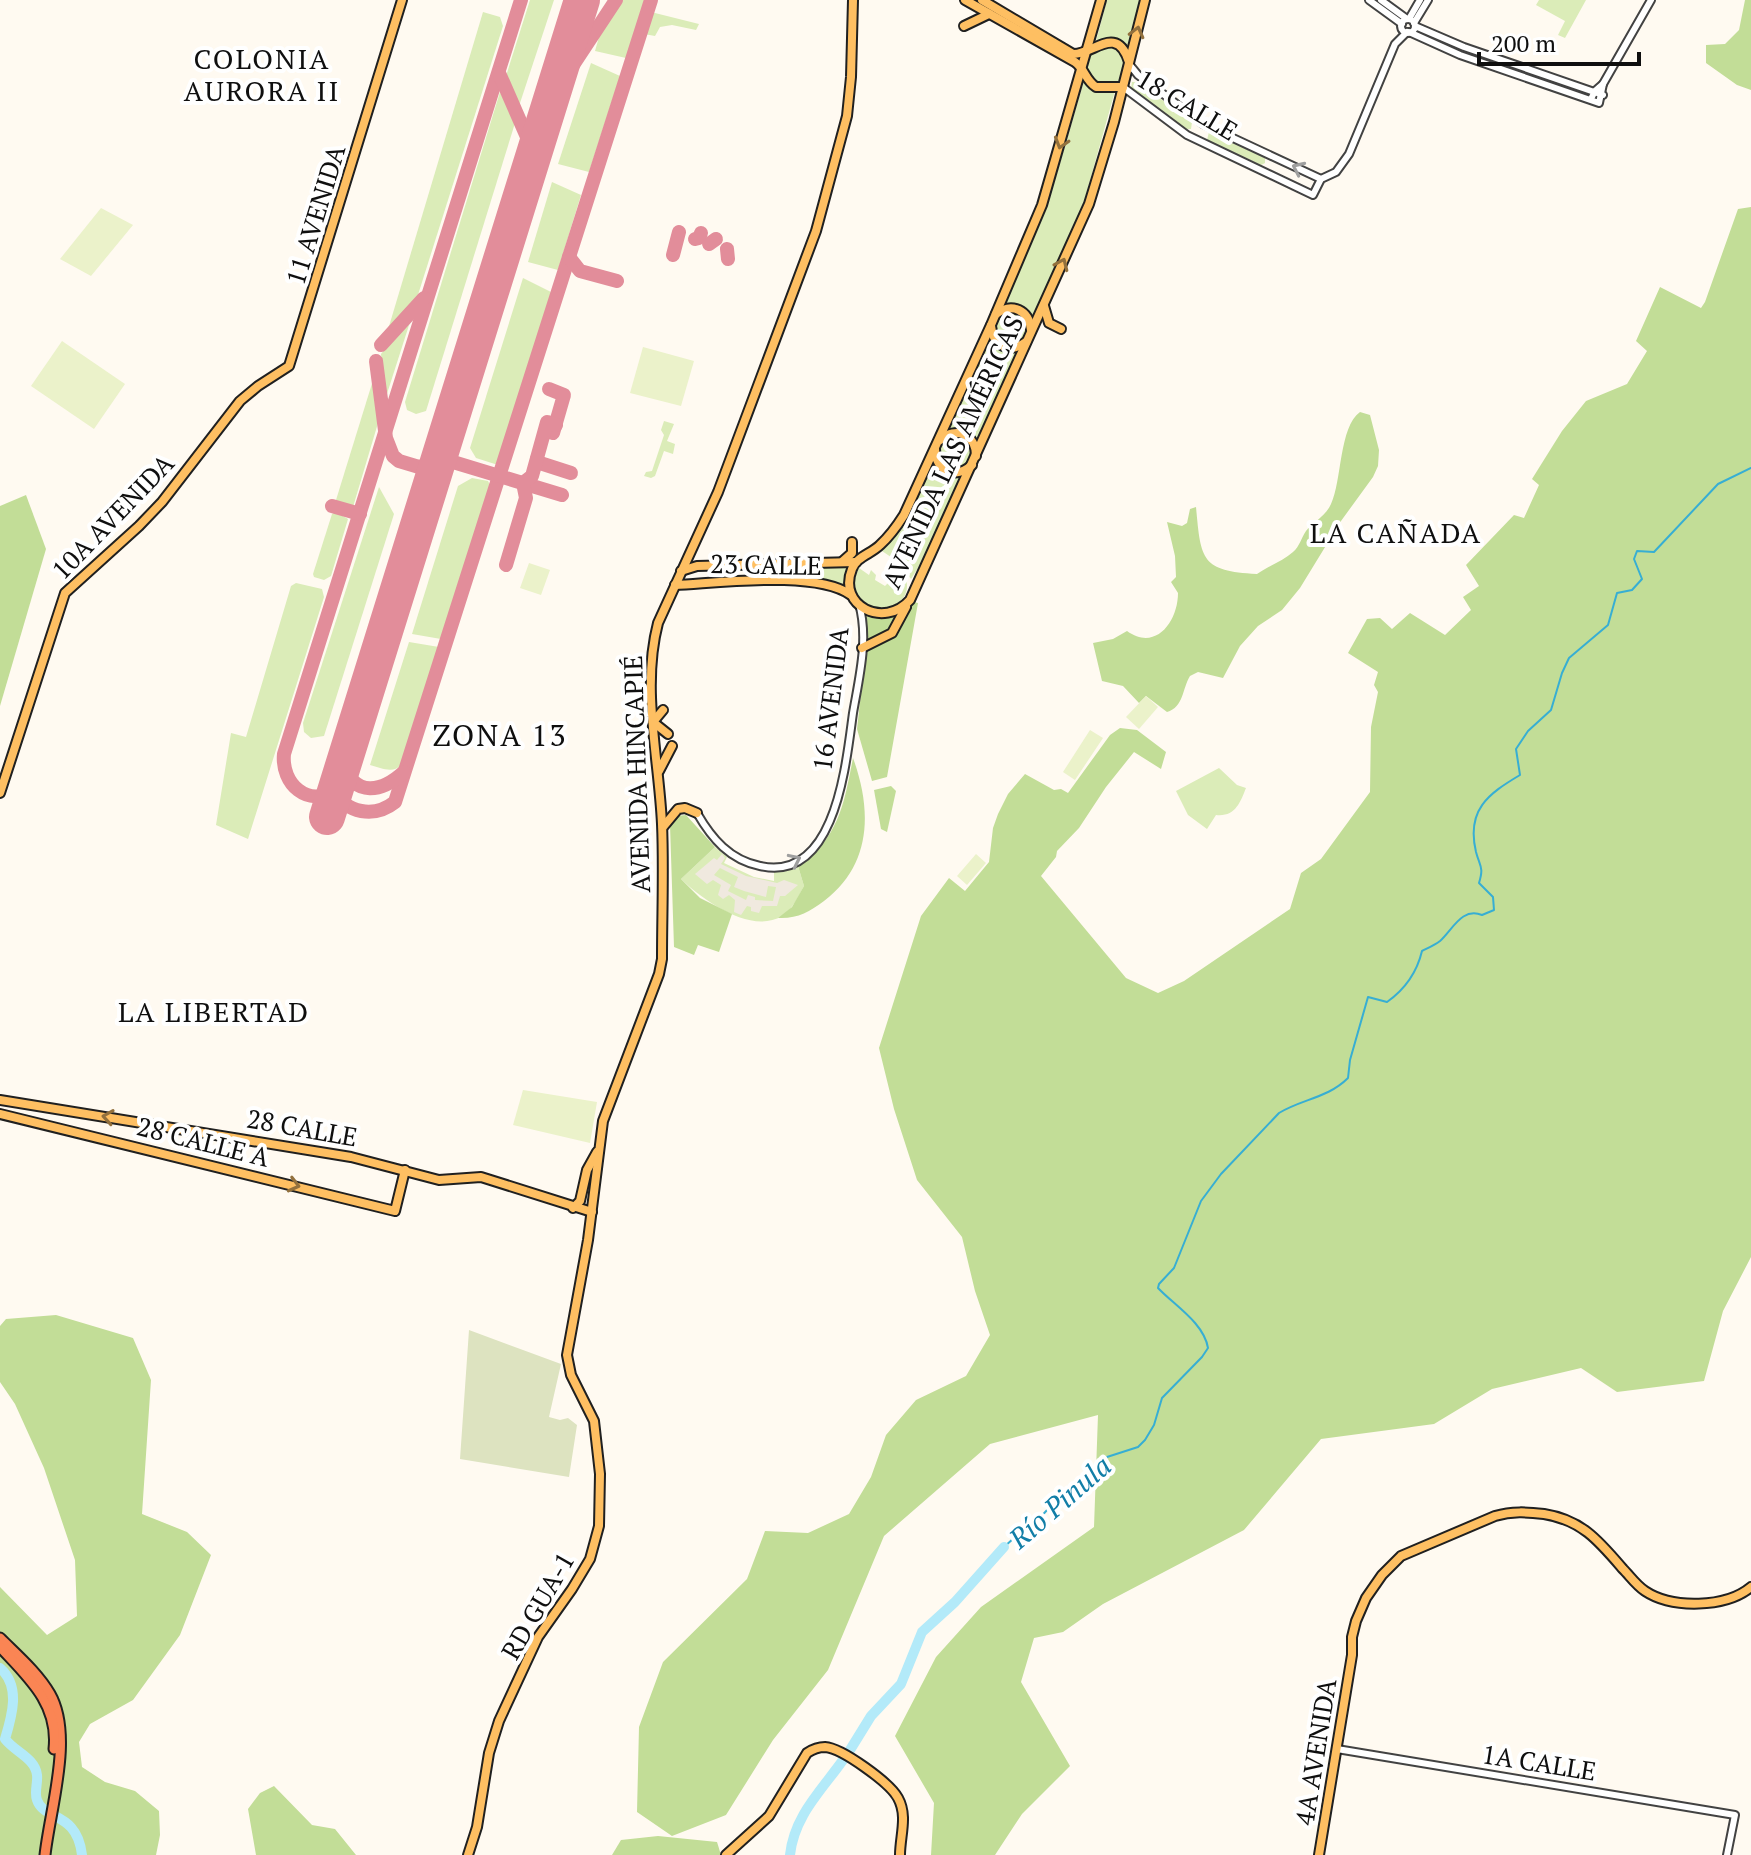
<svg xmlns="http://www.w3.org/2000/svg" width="1751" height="1855" font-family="'PT Serif',serif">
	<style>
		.green { fill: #dbecb8 }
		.forest { fill: #c2dd97 }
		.cemetery { fill: #dde3c0 }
		.pitch { fill: #ebf2ca }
		.plaza { fill: #f0e9df; fill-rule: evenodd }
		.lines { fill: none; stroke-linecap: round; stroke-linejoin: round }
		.stream { stroke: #37aed3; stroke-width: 2 }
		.river { stroke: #b3eaf9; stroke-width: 10 }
		.taxiway { stroke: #e28d9a; stroke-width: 14 }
		.runway { stroke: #e28d9a; stroke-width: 36 }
		.minor-casing { stroke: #424242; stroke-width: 10 }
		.major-casing { stroke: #202020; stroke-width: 12 }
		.highway-casing { stroke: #202020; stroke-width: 13 }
		.minor { stroke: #fff; stroke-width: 6 }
		.major { stroke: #febf62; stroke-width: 8 }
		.highway { stroke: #fa8554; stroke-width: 9 }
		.oneway { stroke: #92703d }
		.oneway2 { stroke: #9f9f9f }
		.labels { text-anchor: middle; stroke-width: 8; stroke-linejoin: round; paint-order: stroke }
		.street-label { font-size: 26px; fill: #0f0f0f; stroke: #fff }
		.neighbourhood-label { font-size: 28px; letter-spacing: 2px; fill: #0f0f0f; stroke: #fff }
		.water-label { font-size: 28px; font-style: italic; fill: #127ea7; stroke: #fff }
		.quarter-label { font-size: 30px; letter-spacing: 2px; fill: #0f0f0f; stroke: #fff }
	</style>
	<rect width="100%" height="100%" fill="#fffaf1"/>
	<g class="green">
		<polygon points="530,0 554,0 519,106 505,79"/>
		<polygon points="623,0 646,0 626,58 595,51 599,37"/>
		<polygon points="1107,0 1140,0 1128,51 1108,39 1096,41"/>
		<polygon points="1539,0 1586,0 1565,38 1558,35 1565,21 1536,5"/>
		<polygon points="483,12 500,17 503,26 417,298 387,333"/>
		<polygon points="651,12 699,24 696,30 672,25 660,27 655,36 644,34"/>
		<circle cx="1106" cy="66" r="19"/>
		<polygon points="591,63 620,76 589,172 558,164"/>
		<polygon points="1084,81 1100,92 1115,91 1084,202 1032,317 1021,306 1005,305 1047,207"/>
		<polygon points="1132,82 1138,82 1192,122 1191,129 1185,129 1131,89"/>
		<polygon points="500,92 515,123 426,411 416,414 407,410 405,402"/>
		<polygon points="1209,132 1265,158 1265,163 1261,165 1207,140"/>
		<polygon points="552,182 581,195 558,270 528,262"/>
		<polygon points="523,278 551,292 498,465 476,458 470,448"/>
		<circle cx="1011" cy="328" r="17"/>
		<polygon points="408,319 410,322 385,400 381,354"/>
		<polygon points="990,339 1005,351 1017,351 977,441 966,431 949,430"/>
		<polygon points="374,377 378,423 353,507 350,508 338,504 336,500"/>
		<polygon points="664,421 674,424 667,441 675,444 673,454 664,451 655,476 651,478 644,476 646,472 652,471 664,435 661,430"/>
		<circle cx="956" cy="453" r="16"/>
		<polygon points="934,463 947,475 961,476 925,557 911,579 900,563 882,551 907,515"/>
		<polygon points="472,478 488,481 490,485 441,639 412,634 458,486"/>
		<polygon points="379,487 394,514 324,736 311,738 304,732 303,723"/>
		<polygon points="336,512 348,519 331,576 324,580 314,577 313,574 332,514"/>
		<polygon points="850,566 846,588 815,578 776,578 775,568"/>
		<path d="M859,568L869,575L871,570L876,575L875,580L885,586L902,569C930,620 831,622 859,568Z"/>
		<polygon points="296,583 322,589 324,597 248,839 216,825 231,733 246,737 291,586"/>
		<path d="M409,642L439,647L401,765C393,774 381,768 370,765Z"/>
		<path d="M1219,768L1237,785L1246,788C1240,803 1235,817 1216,815L1207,829L1188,815L1176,791Z"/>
		<path d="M715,847L727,857L724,863L754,877L774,881V872L798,866L804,886C798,897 793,909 782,916C751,935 703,900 681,879Z"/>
	</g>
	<g class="forest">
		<polygon points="1745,0 1751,0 1751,90 1737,85 1706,63 1706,45 1725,44 1739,30"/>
		<polygon points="1751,207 1751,1257 1723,1311 1704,1381 1617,1392 1581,1368 1492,1389 1434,1424 1321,1439 1244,1530 1103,1604 1063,1632 1034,1638 1021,1682 1070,1766 1022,1814 995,1855 931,1855 934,1803 895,1736 936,1657 981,1607 1094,1527 1098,1415 990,1444 884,1536 828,1670 773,1740 726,1815 672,1836 637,1812 639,1727 663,1662 747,1579 765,1531 808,1533 849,1514 871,1477 886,1435 916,1400 966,1376 990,1335 975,1291 962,1237 917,1180 894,1109 879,1048 921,916 949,878 965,891 989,862 993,828 998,814 1008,794 1025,774 1054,790 1061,789 1068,793 1110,735 1120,728 1137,730 1166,752 1161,769 1134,752 1106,787 1079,828 1057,851 1056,857 1041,876 1126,978 1158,993 1184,981 1290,909 1301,873 1321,859 1370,792 1371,727 1378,692 1374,685 1378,672 1348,653 1367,619 1380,618 1392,629 1410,613 1445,635 1471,610 1463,597 1479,586 1466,565 1514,515 1524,518 1539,485 1532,479 1562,431 1586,401 1627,384 1647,351 1636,341 1660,287 1701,308 1705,302 1738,209"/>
		<path d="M1360,412L1370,415L1379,450L1378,466L1373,477L1341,521L1300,588L1282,610L1258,626L1240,646L1223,678L1198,672L1190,676C1182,689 1184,707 1167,712L1146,696L1139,703L1123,686L1102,681L1093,643L1113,639L1127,631C1156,652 1178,621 1178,593L1171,582L1176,577L1175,556L1167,522L1182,526L1187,523L1190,509L1196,507C1201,560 1201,571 1257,574C1268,566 1283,561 1293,552C1300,546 1301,538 1306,531C1314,521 1325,517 1331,504C1342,481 1339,427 1360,412Z"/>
		<polygon points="26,495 46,549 0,706 0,506"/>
		<polygon points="913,602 918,603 887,777 872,781 857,729 866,648 892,635"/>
		<polygon points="865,614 881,618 899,614 894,627 866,644"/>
		<path d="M853,758C872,810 872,865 824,901C809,912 797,919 778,918L792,907L804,886L798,866C839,838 844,804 853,758Z"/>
		<polygon points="891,786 896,791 887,832 881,829 874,790"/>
		<polygon points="686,815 715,847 681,879 700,898 732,914 719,952 698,945 694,955 674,947 670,825 676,816"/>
		<polygon points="56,1315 133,1338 151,1380 142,1514 187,1532 211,1555 180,1635 133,1700 90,1724 79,1742 82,1767 105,1782 135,1791 159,1811 160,1835 156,1855 0,1855 0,1587 47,1635 77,1616 75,1560 44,1468 15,1404 0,1382 0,1326 6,1319"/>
		<polygon points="274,1786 312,1825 335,1829 356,1855 256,1855 248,1809 260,1793"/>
		<polygon points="658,1836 717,1842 721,1855 612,1855 621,1840"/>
	</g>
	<polygon class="cemetery" points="469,1330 561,1364 549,1417 560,1420 568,1418 577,1425 569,1477 460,1459"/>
	<g class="pitch">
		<polygon points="101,208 133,225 91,276 60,259"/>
		<polygon points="62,341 125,384 94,429 31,386"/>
		<polygon points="643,347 694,361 681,406 630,393"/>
		<polygon points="529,563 550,570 541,595 520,588"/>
		<polygon points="1146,696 1158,707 1139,729 1126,717"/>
		<polygon points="1090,730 1103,738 1075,780 1063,772"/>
		<polygon points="976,854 986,863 967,885 957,876"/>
		<polygon points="523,1090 597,1102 590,1143 513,1125"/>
	</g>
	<path class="plaza" d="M722,854L725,858L721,864L746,876L777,883L784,880L798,885L785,896H780L777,906H762L759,913L751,911V907L747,906L741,915L734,912L735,900L729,895L723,899L718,895L721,885L713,880L707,884L695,874L714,858L717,860ZM720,868L738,877L734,887L744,891L766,897L768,886L776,887L773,901L755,900V897L748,895L746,900L728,891L731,885L714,875Z"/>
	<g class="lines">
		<path class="stream" d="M1004,1547L1024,1529L1037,1521L1070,1485L1089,1477L1107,1457L1138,1447L1145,1440L1154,1425L1162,1398L1202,1357L1208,1348C1204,1323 1174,1305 1158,1288L1159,1284L1174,1268L1201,1201L1221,1174L1279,1113C1302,1099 1328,1098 1348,1078L1350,1060L1368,997L1387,1002C1404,990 1417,972 1422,951C1428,948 1435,945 1440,941C1453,929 1462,907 1482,915L1494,910L1493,897L1479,883C1484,867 1480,867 1476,852C1466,810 1488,794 1520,775L1516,749L1528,731L1551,710L1562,673L1569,658L1608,625L1617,593L1632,590L1642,579L1634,559L1637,551L1654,552L1718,484L1751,468"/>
		<g class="river">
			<path d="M0,1668C21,1686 12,1716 5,1739C15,1752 35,1758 37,1775C38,1783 34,1793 37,1800C44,1821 77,1811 82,1855"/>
			<polyline points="850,1750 871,1716 901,1684 922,1632 955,1602 1004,1547"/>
			<path d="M790,1855C794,1816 821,1791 843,1760"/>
		</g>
		<g class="taxiway">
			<path d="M521,0L284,754C281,784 308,808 335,790C345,814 375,818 395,802L651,0"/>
			<polyline points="499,73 534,153"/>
			<polyline points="552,97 616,0"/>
			<polyline points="695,239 699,238 701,233"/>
			<polyline points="709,244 716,239"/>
			<polyline points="727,249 728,259"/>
			<polyline points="673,255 679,232"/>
			<polyline points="569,257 580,271 617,281"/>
			<polyline points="381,345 424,298"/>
			<polyline points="376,361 386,438 393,456 399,461 419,467 453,462"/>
			<polyline points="549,389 564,395 553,433"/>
			<polyline points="441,450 453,462 562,495"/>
			<polyline points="537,459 540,463 571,473"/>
			<polyline points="332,506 360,514"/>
			<polyline points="506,565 526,498 523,483 532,476 547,422 556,425"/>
			<path d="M343,764C355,798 382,792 404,772"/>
		</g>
		<polyline class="runway" points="327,817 582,0"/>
		<g class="minor-casing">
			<g id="minor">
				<polyline points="1369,0 1402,24"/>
				<polyline points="1381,0 1407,19"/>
				<polyline points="1409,19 1420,0"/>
				<circle cx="1408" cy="26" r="7"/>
				<polyline points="1414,23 1428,0"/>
				<polyline points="1415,26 1464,47 1603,95"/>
				<polyline points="1409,32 1460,55 1599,103 1603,84"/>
				<polyline points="1129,64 1138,75 1203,124 1321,179"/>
				<polyline points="1123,87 1187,135 1313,195 1321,179 1336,172 1349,154 1395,44 1407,32"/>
				<polyline points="1591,99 1595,91 1603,84 1651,0"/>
				<path d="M697,813C712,839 730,860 760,866C836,883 846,763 853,713C859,678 869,639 859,604"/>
				<polyline points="1337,1749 1735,1815 1727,1855"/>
			</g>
		</g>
		<g class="major-casing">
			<g id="major">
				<path d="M965,0L1075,62C1085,69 1085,80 1096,87H1123"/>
				<path d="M982,0L1073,54C1093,55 1117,23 1129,62"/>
				<path d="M1101,0L1042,205L991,325L904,515C897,526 890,536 880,545C871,554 856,557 852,569C837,606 884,629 910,600L1089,204L1114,122L1145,0"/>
				<polyline points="964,26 989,14"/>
				<polyline points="1044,306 1049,323 1061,329"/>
				<path d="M996,314C1012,302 1029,310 1031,330"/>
				<path d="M991,326C993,346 1010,354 1026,342"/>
				<path d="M940,440C956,426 976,434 976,456"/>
				<path d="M935,449C935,471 956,480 972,465"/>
				<polyline points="843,561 852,553 852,542"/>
				<polyline points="681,571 697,566 856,562"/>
				<path d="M675,585C719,583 816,570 851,595"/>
				<polyline points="862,648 892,633 906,607"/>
				<polyline points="653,722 668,734"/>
				<polyline points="653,722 663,710"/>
				<polyline points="659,771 672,746"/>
				<polyline points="0,793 65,593 139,526 162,502 240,401 258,386 289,366 402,0"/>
				<polyline points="663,827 678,809 685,808 697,813"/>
				<polyline points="0,1100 351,1157 439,1180 481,1177 592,1212"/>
				<polyline points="0,1114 395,1211 405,1170"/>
				<polyline points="573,1208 580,1201 587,1170 597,1152"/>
				<path d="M468,1855L477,1827L489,1753L499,1721L538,1637L572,1589L590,1559L599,1526L600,1474L594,1421L571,1375L567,1355L588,1240L603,1121L659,974L662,959C662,914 664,868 662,824C659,758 641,688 658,623L718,492L816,231L847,116L851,77L853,0"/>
				<path d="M726,1855L769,1816L807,1753C813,1749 818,1747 825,1747C842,1748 890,1783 898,1798C908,1816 900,1836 900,1855"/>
				<path d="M1319,1855L1352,1655V1637L1356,1621L1366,1598L1382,1575L1401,1556L1495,1516C1512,1511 1527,1512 1544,1514C1582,1520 1599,1541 1623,1569C1630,1576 1636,1585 1645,1591C1672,1609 1726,1608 1751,1587"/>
			</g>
		</g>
		<g class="highway-casing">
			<g id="highway">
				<path d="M0,1638C17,1655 38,1673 50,1694C74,1736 50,1809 45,1855"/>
				<path d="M0,1647C28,1677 59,1704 54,1749"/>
			</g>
		</g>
		<use href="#minor" class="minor"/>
		<use href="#major" class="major"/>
		<use href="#highway" class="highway"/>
	</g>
	<defs><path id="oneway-chevron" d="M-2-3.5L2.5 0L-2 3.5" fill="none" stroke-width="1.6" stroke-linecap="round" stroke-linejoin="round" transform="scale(2)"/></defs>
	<g class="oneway">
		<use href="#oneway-chevron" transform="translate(1137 32) rotate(-76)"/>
		<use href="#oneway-chevron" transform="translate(1061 143) rotate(107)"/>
		<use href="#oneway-chevron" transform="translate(1062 264) rotate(-66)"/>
		<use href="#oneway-chevron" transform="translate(108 1117) rotate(-171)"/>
		<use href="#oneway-chevron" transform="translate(294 1185) rotate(14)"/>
	</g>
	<g class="oneway2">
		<use href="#oneway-chevron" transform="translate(1298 168) rotate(-155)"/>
		<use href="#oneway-chevron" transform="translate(795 860) rotate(-26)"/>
	</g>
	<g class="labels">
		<g class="street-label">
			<text transform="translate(1187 105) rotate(31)" y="9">18 CALLE</text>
			<text transform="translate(316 215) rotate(-73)" y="9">11 AVENIDA</text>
			<text transform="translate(953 452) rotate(-65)" y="9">AVENIDA LAS AMÉRICAS</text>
			<text transform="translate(113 517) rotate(-46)" y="9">10A AVENIDA</text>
			<text transform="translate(766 565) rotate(1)" y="9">23 CALLE</text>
			<text transform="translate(831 699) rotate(-83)" y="9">16 AVENIDA</text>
			<text transform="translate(637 774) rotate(-92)" y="9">AVENIDA HINCAPIÉ</text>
			<text transform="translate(302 1128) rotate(10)" y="9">28 CALLE</text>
			<text transform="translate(203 1142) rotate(14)" y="9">28 CALLE A</text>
			<text transform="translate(538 1606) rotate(-60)" y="9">RD GUA-1</text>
			<text transform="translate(1316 1752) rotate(-81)" y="9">4A AVENIDA</text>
			<text transform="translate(1539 1763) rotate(9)" y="9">1A CALLE</text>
		</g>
		<g class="neighbourhood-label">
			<text x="262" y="69">COLONIA<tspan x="262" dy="32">AURORA II</tspan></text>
			<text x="1396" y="543">LA CAÑADA</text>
			<text x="214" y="1022">LA LIBERTAD</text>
		</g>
		<g class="water-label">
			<text transform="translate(1060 1502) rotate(-41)" y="10">Río Pinula</text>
		</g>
		<g class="quarter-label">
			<text x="500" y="746">ZONA 13</text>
		</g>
	</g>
	<path d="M1479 52v12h160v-12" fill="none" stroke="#0f0f0f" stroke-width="4"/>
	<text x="1491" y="52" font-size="24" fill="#0f0f0f" stroke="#ffffff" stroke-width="6" paint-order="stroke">200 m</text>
</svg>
